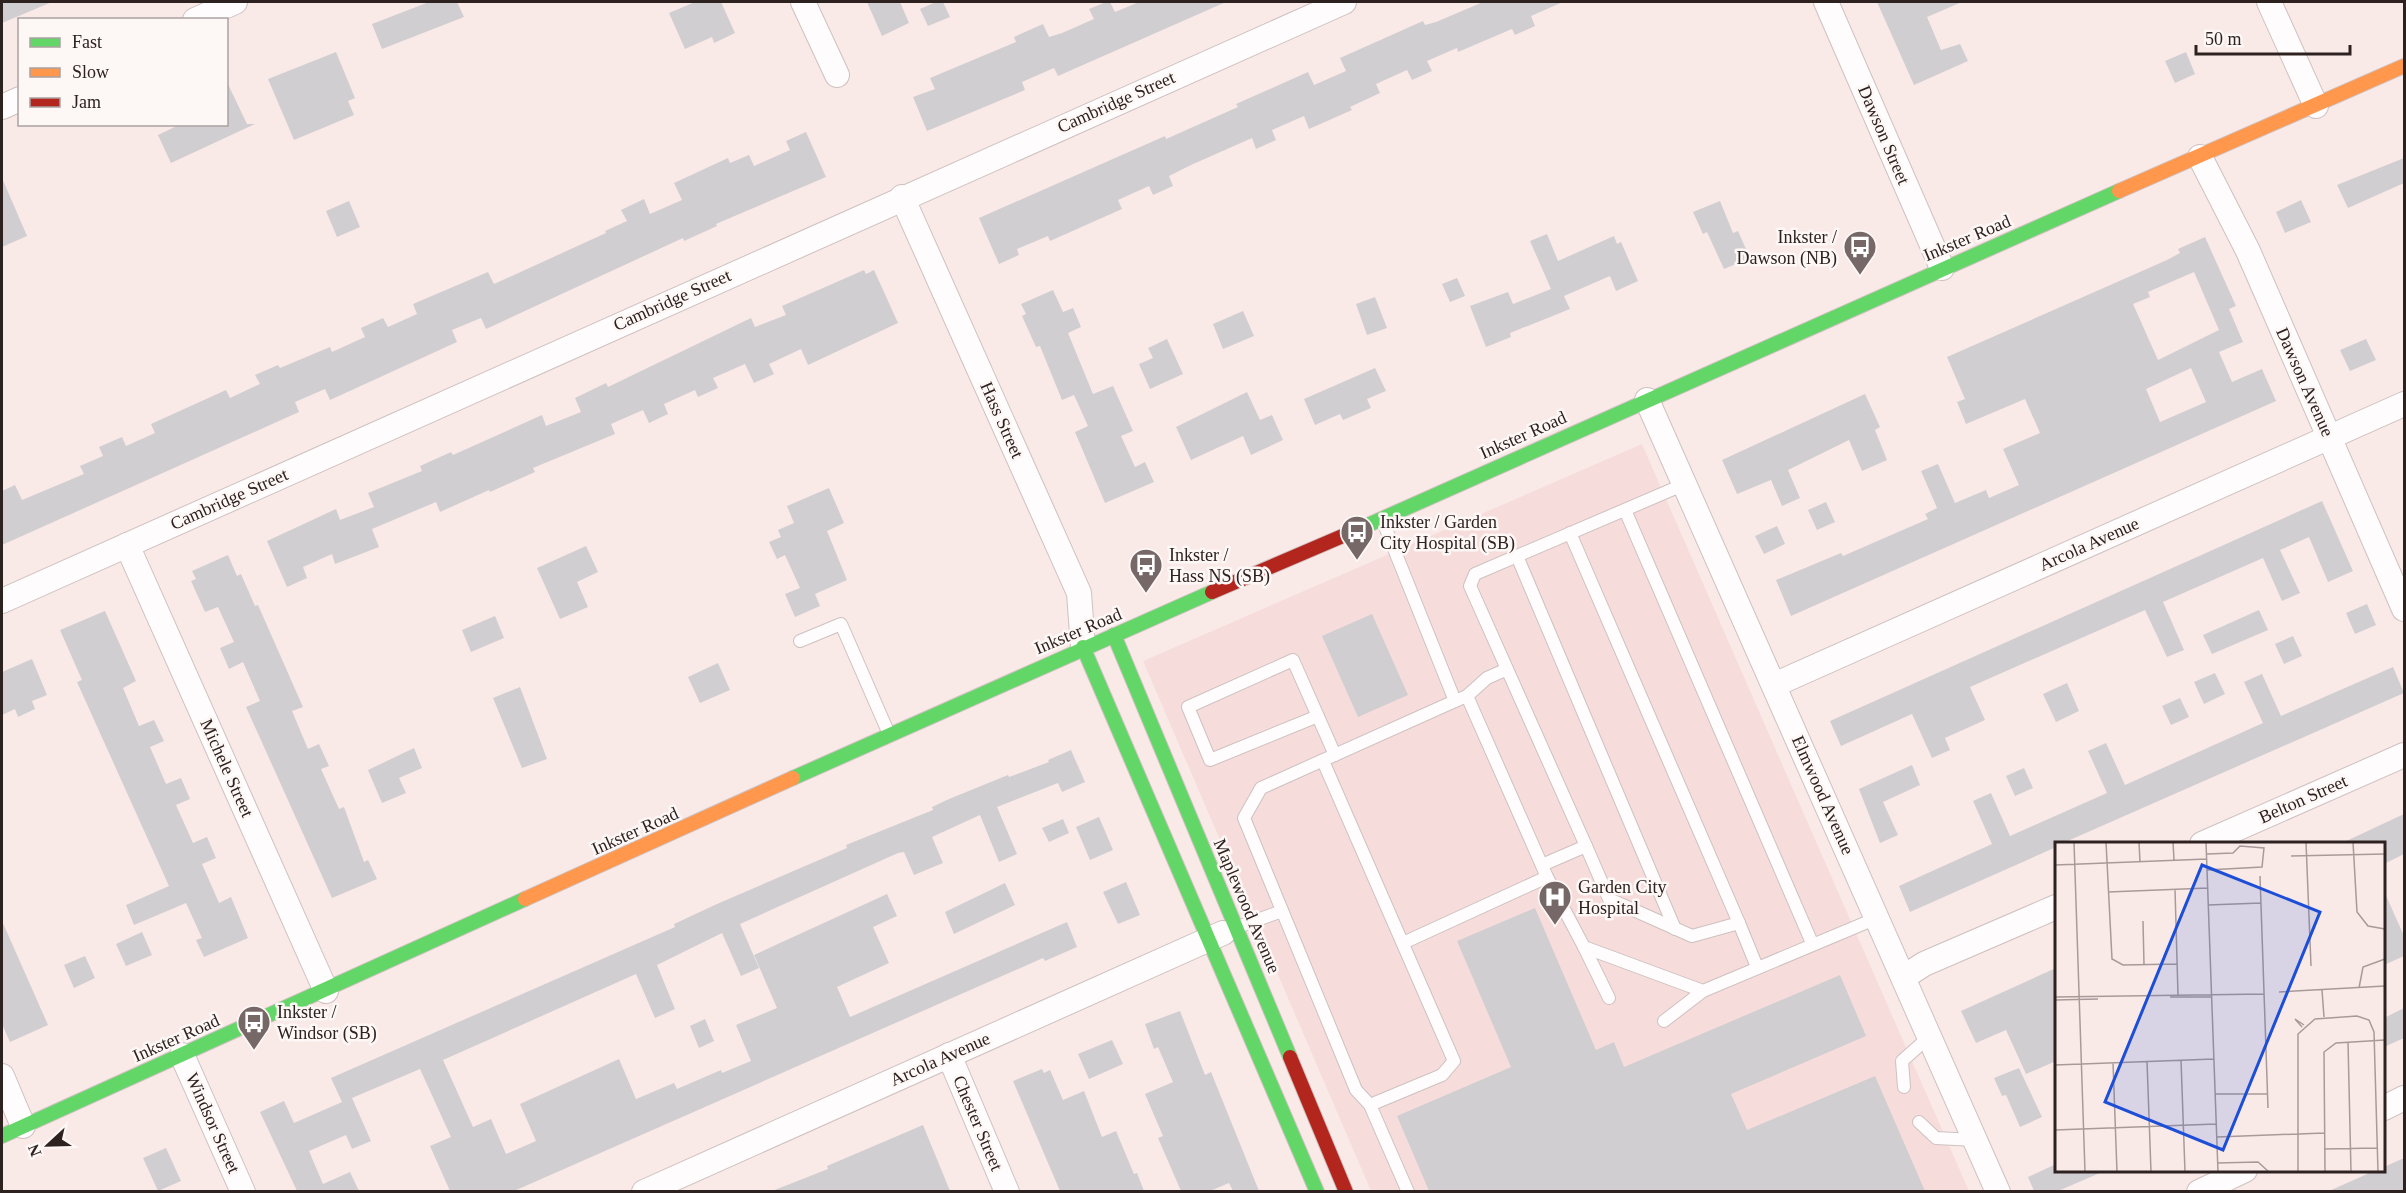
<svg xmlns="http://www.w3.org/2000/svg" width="2406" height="1193" font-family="Georgia,serif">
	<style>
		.built { fill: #f6dddb }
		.building { fill: #d1ced2; fill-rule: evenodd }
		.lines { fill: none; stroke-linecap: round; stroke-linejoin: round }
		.lane-casing { stroke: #cec1c0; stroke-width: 14 }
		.street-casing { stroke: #cec1c0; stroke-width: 26 }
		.fast-casing { stroke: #cec1c0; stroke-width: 16 }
		.slow-casing { stroke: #cec1c0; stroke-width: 16 }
		.jam-casing { stroke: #cec1c0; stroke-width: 16 }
		.lane { stroke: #fefcfc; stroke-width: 12 }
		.street { stroke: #fefcfc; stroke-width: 24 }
		.fast { stroke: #63d668; stroke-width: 14 }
		.slow { stroke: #ff974d; stroke-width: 14 }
		.jam { stroke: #b3261e; stroke-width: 14 }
		.labels { text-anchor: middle; stroke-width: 5; stroke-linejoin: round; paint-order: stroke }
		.street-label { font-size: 18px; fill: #2e2221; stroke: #fdf7f6 }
		.poi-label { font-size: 18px; fill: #2e2221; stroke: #fdf7f6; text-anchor: start }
		.inset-road { fill: none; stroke: #a89a98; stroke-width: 1.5 }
		.view { fill: #1d4ed8; fill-opacity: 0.15; stroke: #1d4ed8; stroke-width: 3 }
		.inset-edge { fill: none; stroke: #2e2221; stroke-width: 3 }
	</style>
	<rect width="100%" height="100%" fill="#f9eae8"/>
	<polygon class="built" points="1642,444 1969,1191 1371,1191 1143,661"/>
	<g class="building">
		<polygon points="2,2 52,2 2,23"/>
		<polygon points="429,2 457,2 464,17 382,49 372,24"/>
		<polygon points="695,2 721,2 735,33 714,43 712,37 685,49 669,13"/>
		<polygon points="867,2 900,2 909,23 882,36"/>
		<polygon points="936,2 943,2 950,17 928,26 920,9"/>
		<polygon points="1106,2 1110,2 1115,12 1139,2 1226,2 1058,76 1054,68 1022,82 1025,90 927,131 913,97 935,89 930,78 1016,42 1014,37 1043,24 1049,37 1062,33 1094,19 1089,9"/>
		<polygon points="1483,2 1563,2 1531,16 1535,26 1515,35 1512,29 1458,52 1457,48 1427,61 1432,71 1412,80 1407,70 1376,84 1380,93 1350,107 1352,110 1309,129 1304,116 1272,130 1276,140 1256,149 1252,138 1191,165 1169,176 1173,186 1153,195 1149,186 1118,200 1122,209 1050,241 1048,236 1017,249 1019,255 999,264 979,218 1165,136 1166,139 1238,107 1236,104 1308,72 1314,85 1346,71 1340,58 1423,21 1425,25 1436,22"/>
		<polygon points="1877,2 1962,2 1927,17 1941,50 1960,44 1968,61 1914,85"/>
		<polygon points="336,52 355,98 348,101 354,115 294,140 268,79"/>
		<polygon points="2186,52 2195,74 2175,83 2165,61"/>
		<polygon points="226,80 247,124 255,124 171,163 158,135 181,124 226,124"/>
		<polygon points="806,132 826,177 716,224 717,226 684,241 683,238 486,329 481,318 452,330 457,342 330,400 325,389 295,402 299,412 2,545 2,491 15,485 22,500 84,474 80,466 103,456 99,447 122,437 126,446 155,433 151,424 226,390 230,398 260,384 255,375 278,365 280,368 330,347 332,352 365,337 361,328 383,318 388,327 417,314 413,304 488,272 494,284 606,233 605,231 627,221 621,210 644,199 650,214 682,200 674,183 728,158 730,163 749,155 754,166 790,150 786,141"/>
		<polygon points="2404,158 2404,183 2348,208 2337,185"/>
		<polygon points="2,178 27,236 2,247"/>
		<polygon points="2301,200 2311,222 2285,233 2276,212"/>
		<polygon points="349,201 360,227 337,237 326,211"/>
		<polygon points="1720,201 1733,233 1738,231 1750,258 1724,269 1707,232 1703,234 1693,212"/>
		<polygon points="1547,234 1558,261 1614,236 1617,244 1621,242 1638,281 1616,291 1610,276 1564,296 1570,309 1510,333 1511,337 1486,347 1470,306 1508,292 1513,304 1551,289 1530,241"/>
		<path d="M2205,237L2236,306L2229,309L2243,342L2219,352L2232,382L2262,369L2276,401L1791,616L1776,580L1841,553L1843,556L1928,519L1925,514L1937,508L1921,471L1938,464L1955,503L1986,490L1989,498L2019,485L2003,449L2040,433L2025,399L1966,424L1957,402L1965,399L1947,357L2167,260L2180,253L2178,249ZM2194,272L2219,330L2158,360L2133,304L2150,297L2148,292ZM2191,368L2206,402L2160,422L2146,389Z"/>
		<polygon points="864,270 866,274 874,270 898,323 808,365 801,349 769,364 774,374 754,383 745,364 713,378 718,388 698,397 695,390 664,404 668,414 649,423 643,410 611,424 615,434 533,468 535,472 490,492 489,490 440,512 436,502 372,529 379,547 335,564 332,554 303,567 307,578 287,587 267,541 336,509 340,520 374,507 368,493 422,471 420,466 451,452 453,455 542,415 546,426 581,412 575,398 606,383 608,387 751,318 755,327 786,315 782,306"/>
		<polygon points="1457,278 1465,296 1450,302 1442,284"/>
		<polygon points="1053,290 1063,312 1073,308 1081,327 1068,333 1093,394 1113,386 1133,431 1121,436 1135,467 1145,462 1154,482 1105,503 1075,432 1088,426 1074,395 1062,400 1040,346 1036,347 1022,316 1026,314 1021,304"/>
		<polygon points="1375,297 1387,328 1367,335 1356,304"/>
		<polygon points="1243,311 1254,336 1223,349 1213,324"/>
		<polygon points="1167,339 1183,374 1150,389 1139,364 1153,358 1148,348"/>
		<polygon points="2366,339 2376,360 2350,371 2340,350"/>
		<polygon points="1375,368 1386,391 1367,399 1371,408 1343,420 1340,414 1315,425 1304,399"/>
		<polygon points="1247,392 1260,420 1272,415 1283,440 1251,455 1243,436 1191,460 1176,427"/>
		<polygon points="1865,394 1880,427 1875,430 1887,460 1862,471 1849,440 1788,470 1800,498 1782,506 1771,480 1737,494 1722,460"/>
		<polygon points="829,488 844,523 827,531 847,580 815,594 820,606 795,617 785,594 800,588 785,555 777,559 769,542 781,537 778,530 794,523 787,506"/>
		<polygon points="2322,501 2353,571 2328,582 2309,537 2280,550 2300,593 2282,601 2263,558 2163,602 2184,650 2167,657 2145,610 1970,687 1985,720 1945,738 1950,750 1932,758 1912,714 1841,746 1830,721"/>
		<polygon points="1826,502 1835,522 1817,530 1808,510"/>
		<polygon points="1777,526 1785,544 1764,554 1755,536"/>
		<polygon points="586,546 598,572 577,582 588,607 560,619 537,568"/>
		<polygon points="228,555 237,576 241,574 255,606 258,605 303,707 292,711 308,749 319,744 329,766 321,769 339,809 344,807 364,862 368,860 377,879 332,898 246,707 260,701 243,662 229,669 220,648 234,642 218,607 205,612 191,581 196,579 192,571"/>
		<polygon points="2367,604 2376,625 2355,634 2346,613"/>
		<polygon points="2259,610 2268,630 2212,654 2203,635"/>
		<polygon points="105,611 136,681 123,688 139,726 154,720 164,741 150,747 166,784 181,778 190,799 176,805 193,843 207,837 216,858 202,864 219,903 231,897 248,938 204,957 196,940 202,938 186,903 134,925 126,905 169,886 77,682 82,680 60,630"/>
		<polygon points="1372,614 1408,695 1358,717 1322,636"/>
		<polygon points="495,616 504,638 471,652 462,630"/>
		<polygon points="2293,636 2302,656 2284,664 2275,644"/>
		<polygon points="32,659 47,695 32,701 35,709 18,717 15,709 2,715 2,672"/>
		<polygon points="718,663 730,690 700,703 688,677"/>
		<polygon points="2393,667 2404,693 2063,843 2056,843 2054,848 1910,912 1899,886 1992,844 1973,801 1991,793 2010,836 2107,793 2088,751 2106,743 2125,785 2263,723 2244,682 2262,674 2281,716"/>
		<polygon points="2215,673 2225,694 2204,704 2194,682"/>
		<polygon points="2067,683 2079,711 2056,722 2043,694"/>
		<polygon points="520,687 547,759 522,768 493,698"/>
		<polygon points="2180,698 2189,717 2171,725 2162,706"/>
		<polygon points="414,748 422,768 399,778 406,793 382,803 368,770"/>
		<polygon points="1071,750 1085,782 1062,792 1058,783 997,807 1017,854 999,862 980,815 932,837 943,863 914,875 904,852 898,853 740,924 759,968 741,976 722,933 657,965 675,1009 655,1018 636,974 443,1060 473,1127 491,1119 506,1154 536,1141 520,1104 619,1059 636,1099 674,1083 677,1089 721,1070 722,1073 751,1061 736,1025 777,1008 754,955 887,894 897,916 873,927 889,963 837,987 850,1017 1067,922 1077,947 1045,961 1043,958 514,1191 450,1191 430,1146 451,1137 420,1069 352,1098 371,1141 352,1149 346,1135 309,1151 323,1184 350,1172 359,1191 297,1191 260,1112 284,1101 294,1123 342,1102 331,1078 675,927 674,924 717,904 847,848 846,845 933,810 932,807 949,799 1008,775 1009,777 1049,762 1048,760"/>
		<polygon points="1912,765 1920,785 1883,802 1898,835 1880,843 1859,789"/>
		<polygon points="2024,768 2033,788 2015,796 2006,776"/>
		<polygon points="2404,814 2404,854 2384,864 2384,843 2342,843"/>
		<polygon points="1099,817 1113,850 1090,860 1076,827"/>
		<polygon points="1063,819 1069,833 1049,842 1042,828"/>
		<polygon points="1126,882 1140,915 1118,924 1103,892"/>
		<polygon points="1005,883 1015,905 954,934 945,912"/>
		<polygon points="2384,891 2404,936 2404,956 2384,965"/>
		<polygon points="1535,908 1596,1050 1614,1042 1624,1067 1840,975 1866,1036 1731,1094 1747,1130 1875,1076 1925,1191 1429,1191 1397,1116 1511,1067 1457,941"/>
		<polygon points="2,921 48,1025 10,1042 2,1024"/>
		<polygon points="142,932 152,955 126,966 116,944"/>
		<polygon points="85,956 95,978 74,988 64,965"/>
		<polygon points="2056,968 2056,1061 2026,1074 2006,1030 1976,1043 1961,1011"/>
		<polygon points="2404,1008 2404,1038 2384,1047 2384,1018"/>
		<polygon points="1180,1011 1205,1075 1211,1072 1259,1191 1233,1191 1229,1183 1210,1191 1181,1191 1158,1138 1163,1136 1145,1094 1173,1082 1158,1047 1154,1049 1145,1024"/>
		<polygon points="705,1019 714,1041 699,1048 690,1026"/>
		<polygon points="1112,1040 1123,1064 1089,1079 1078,1054"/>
		<polygon points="2019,1068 2042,1117 2020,1127 2006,1095 2002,1096 1994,1078"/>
		<polygon points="1042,1069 1044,1073 1050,1070 1063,1100 1084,1091 1102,1137 1116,1131 1134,1174 1137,1173 1144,1191 1060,1191 1013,1081"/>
		<polygon points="923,1125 950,1191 772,1191 828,1169 827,1166"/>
		<polygon points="166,1148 181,1181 158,1191 143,1158"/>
		<polygon points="2404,1158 2404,1191 2329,1191 2376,1170 2384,1170 2384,1167"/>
		<polygon points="2056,1164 2056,1170 2107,1170 2058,1191 2034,1191 2028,1177"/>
	</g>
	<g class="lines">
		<g class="lane-casing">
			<g id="lane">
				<polyline points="1625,510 1812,943"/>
				<polyline points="1382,519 1455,701 1261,788 1244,818 1356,1090 1370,1105 1408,1192"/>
				<polyline points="1570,533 1739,923"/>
				<polyline points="1517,556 1675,929"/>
				<polyline points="800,641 841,624 889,734"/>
				<polyline points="1467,696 1487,678 1505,670"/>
				<polyline points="1455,701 1467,696 1547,877 1584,947 1703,991 1877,918"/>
				<polyline points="1318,716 1210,760 1188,707 1293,660 1335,755"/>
				<polyline points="1323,761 1454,1061 1442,1075 1370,1105"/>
				<polyline points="1586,846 1470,586 1475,574 1685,484"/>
				<polyline points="1542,865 1586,846 1609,899 1692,936 1739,923 1757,967"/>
				<polyline points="1238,927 1282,911"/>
				<polyline points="1403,943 1547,877"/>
				<polyline points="1584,947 1609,998"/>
				<polyline points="1664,1021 1703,991"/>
				<polyline points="1904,1087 1902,1061 1930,1036"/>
				<polyline points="1919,1122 1936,1138 1975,1140"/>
			</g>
		</g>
		<g class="street-casing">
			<g id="street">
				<polyline points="803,2 837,75"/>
				<polyline points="1826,2 1942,268"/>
				<polyline points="2269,2 2316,106"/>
				<polyline points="195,20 235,2"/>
				<polyline points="2,107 20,99"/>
				<polyline points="2200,157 2248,251 2404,609"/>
				<polyline points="902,197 1079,593 1083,647"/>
				<polyline points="1647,400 1998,1192"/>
				<polyline points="127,545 326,991"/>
				<polyline points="2,601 1344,2"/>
				<polyline points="1774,685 2404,404"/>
				<polyline points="2202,844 2404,755"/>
				<polyline points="1904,977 1924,964 2056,907"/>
				<polyline points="182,1055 243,1192"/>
				<polyline points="949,1055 1007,1192"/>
				<polyline points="2,1076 23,1126"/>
				<polyline points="2384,1108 2404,1098"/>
				<polyline points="644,1192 1223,933"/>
				<polyline points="2199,1192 2245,1170"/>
			</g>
		</g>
		<g class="fast-casing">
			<g id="fast">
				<polyline points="1359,529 2119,191"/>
				<polyline points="1114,635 1290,1057"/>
				<polyline points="1083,647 1317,1192"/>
				<polyline points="793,778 1212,592"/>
				<polyline points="2,1136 525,899"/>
			</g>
		</g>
		<g class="slow-casing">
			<g id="slow">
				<polyline points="2119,191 2404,66"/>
				<polyline points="525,899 793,778"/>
			</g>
		</g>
		<g class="jam-casing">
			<g id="jam">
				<polyline points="1212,592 1359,529"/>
				<polyline points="1290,1057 1346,1192"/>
			</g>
		</g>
		<use href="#lane" class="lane"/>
		<use href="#street" class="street"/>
		<use href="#fast" class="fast"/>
		<use href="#slow" class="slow"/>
		<use href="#jam" class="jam"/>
	</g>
	<defs>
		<g id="bus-pin" transform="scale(1.725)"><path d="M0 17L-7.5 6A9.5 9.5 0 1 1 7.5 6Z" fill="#756867" stroke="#fdf7f6"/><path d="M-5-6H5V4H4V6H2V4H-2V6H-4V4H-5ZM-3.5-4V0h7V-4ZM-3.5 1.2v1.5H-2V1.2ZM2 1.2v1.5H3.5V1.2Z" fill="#fff"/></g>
		<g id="hospital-pin" transform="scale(1.725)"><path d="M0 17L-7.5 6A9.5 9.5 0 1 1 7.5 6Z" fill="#756867" stroke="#fdf7f6"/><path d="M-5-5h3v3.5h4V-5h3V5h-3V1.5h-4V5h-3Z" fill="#fff"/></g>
	</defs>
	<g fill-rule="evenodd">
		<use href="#bus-pin" x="1860" y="247"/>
		<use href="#bus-pin" x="1357" y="532"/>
		<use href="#bus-pin" x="1146" y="565"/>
		<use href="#hospital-pin" x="1555" y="897"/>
		<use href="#bus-pin" x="254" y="1022"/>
	</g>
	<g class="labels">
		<g class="street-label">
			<text transform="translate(1116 102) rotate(-24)" y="6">Cambridge Street</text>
			<text transform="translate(1884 135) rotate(67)" y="6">Dawson Street</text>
			<text transform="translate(1967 238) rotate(-23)" y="6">Inkster Road</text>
			<text transform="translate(672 300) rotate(-24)" y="6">Cambridge Street</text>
			<text transform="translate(2305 382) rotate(66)" y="6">Dawson Avenue</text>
			<text transform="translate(1002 420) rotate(66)" y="6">Hass Street</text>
			<text transform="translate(1523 435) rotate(-24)" y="6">Inkster Road</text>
			<text transform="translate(229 499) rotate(-24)" y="6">Cambridge Street</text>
			<text transform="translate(2089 544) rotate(-24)" y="6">Arcola Avenue</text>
			<text transform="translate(1078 631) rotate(-23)" y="6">Inkster Road</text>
			<text transform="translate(227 768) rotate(66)" y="6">Michele Street</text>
			<text transform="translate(1823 795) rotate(66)" y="6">Elmwood Avenue</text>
			<text transform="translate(2303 799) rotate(-24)" y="6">Belton Street</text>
			<text transform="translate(635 831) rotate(-24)" y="6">Inkster Road</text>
			<text transform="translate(1247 906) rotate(67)" y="6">Maplewood Avenue</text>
			<text transform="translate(176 1038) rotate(-24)" y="6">Inkster Road</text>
			<text transform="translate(940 1059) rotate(-24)" y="6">Arcola Avenue</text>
			<text transform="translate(213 1123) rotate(66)" y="6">Windsor Street</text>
			<text transform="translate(978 1123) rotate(67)" y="6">Chester Street</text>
		</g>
		<g class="poi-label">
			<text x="1837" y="243" text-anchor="end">Inkster /<tspan x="1837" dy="21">Dawson (NB)</tspan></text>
			<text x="1380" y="528">Inkster / Garden<tspan x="1380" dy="21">City Hospital (SB)</tspan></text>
			<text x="1169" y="561">Inkster /<tspan x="1169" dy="21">Hass NS (SB)</tspan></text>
			<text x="1578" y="893">Garden City<tspan x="1578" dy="21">Hospital</tspan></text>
			<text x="277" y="1018">Inkster /<tspan x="277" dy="21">Windsor (SB)</tspan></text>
		</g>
	</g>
	<g transform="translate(2055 842)">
		<rect width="330" height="330" fill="#f9eae8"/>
		<path class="inset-road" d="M19,0L30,330M51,0L57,117L68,123L122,122M84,0L85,20M118,0L119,18M151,0L163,330M251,0L256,124M298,0L302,70L313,84L330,87M152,12L178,11L185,4L209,6L207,25L152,28M236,14L330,12M0,23L152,17M205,34L213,266M120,47L123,153M53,50L153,46M153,63L206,61M88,79L89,123M304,146L308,125L330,117M267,148L269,175M224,150L330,144M0,155L209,152M115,155H157M0,158L43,157M247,185L240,177L249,183M293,200L296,330M126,218L130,330M92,219L96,330M58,221L62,330M0,223L159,217M160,252H212M0,288L161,282M162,295L269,291M269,307L322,306M162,321L203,320L214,330M243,330V192L260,177L302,174L314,178L319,190L323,330M270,330L269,210L281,201L330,198"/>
		<path class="view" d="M147,23L265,70L168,308L50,260Z"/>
		<rect width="330" height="330" class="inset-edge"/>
	</g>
	<rect width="2406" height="1193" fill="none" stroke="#2e2221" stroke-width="6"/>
	<rect x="18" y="18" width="210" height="108" fill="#fdf7f6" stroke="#aaa2a1" stroke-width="1.5"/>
	<rect x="30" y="38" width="30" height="9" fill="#63d668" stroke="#aaa2a1" stroke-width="1.5"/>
	<text x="72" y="48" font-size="18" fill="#2e2221">Fast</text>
	<rect x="30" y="68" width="30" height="9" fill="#ff974d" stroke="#aaa2a1" stroke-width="1.5"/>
	<text x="72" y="78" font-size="18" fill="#2e2221">Slow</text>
	<rect x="30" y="98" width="30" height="9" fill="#b3261e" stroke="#aaa2a1" stroke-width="1.5"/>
	<text x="72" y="108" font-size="18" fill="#2e2221">Jam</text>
	<g transform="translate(48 1145) rotate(248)" stroke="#fdf7f6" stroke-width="4.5" paint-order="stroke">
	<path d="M0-4.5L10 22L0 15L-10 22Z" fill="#2e2221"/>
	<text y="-9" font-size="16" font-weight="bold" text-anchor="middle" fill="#2e2221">N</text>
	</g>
	<path d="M2196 45v9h154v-9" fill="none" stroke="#2e2221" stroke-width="3"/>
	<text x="2205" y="45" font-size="18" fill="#2e2221" stroke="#fdf7f6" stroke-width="4.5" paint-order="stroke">50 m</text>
</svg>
